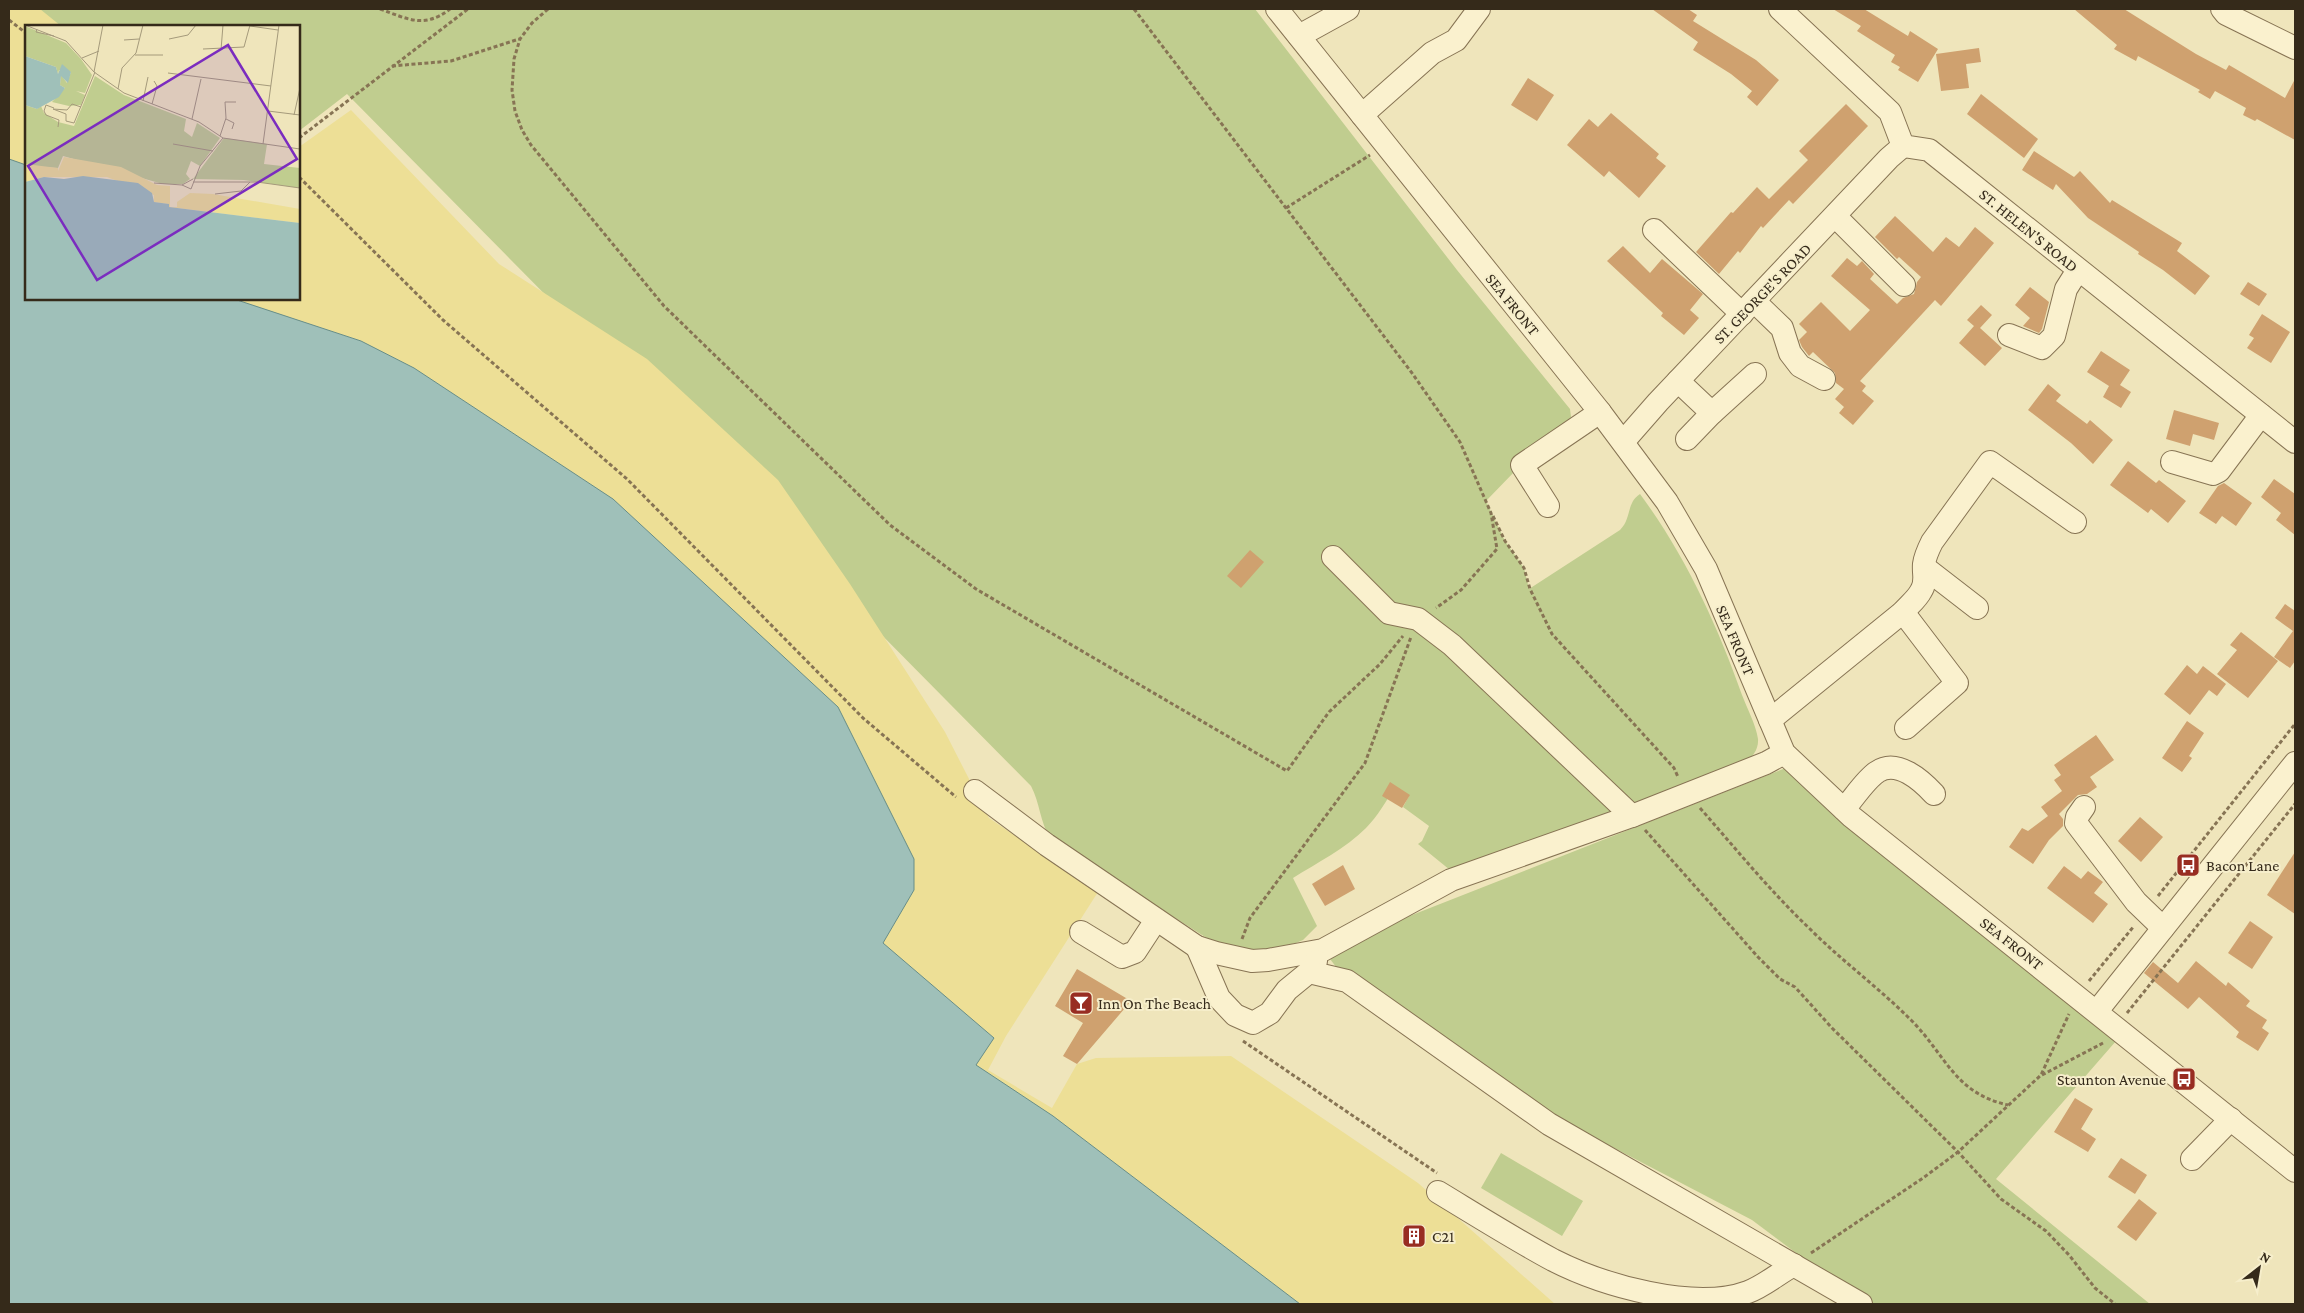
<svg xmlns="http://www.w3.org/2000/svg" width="2304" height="1313" font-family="'Crimson Pro',serif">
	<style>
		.green { fill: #c0cd8f }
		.sand { fill: #eddf96 }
		.water { fill: #9fc0b9; stroke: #678d87 }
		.building { fill: #cfa16f }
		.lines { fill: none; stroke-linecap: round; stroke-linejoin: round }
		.minor-casing { stroke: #877454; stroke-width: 24 }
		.path { stroke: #877454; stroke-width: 3; stroke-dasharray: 4 2.5; stroke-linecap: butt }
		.minor { stroke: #faf1ce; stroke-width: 22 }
		.labels { text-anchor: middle; stroke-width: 4; stroke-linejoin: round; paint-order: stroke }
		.street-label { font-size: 16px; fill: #352a1a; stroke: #f6eecb }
		.poi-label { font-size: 16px; fill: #352a1a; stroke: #f6eecb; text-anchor: start }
		.inset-road { fill: none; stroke: #a59a7b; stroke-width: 1 }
		.view { fill: #7b2cbf; fill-opacity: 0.15; stroke: #7b2cbf; stroke-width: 2.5 }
		.inset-edge { fill: none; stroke: #352a1a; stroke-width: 2.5 }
	</style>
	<rect width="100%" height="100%" fill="#efe5bb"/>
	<g class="green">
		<path d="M9,9H1255L1457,270L1570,409L1571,417L1568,423L1516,470L1486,501L1505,541L1524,568L1529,589L1620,530C1632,518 1626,503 1640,494C1685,555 1717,624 1742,695C1747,708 1756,725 1758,739C1759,751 1750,760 1741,767L1450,870L1418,844L1422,841L1429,826L1403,807L1409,796L1395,787C1386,801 1378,816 1366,828C1346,848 1317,863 1293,878L1317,926L1303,940L1296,943L1261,951L1213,942L1050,838C1040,822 1040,803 1031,786L347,94L299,131V26H28Z"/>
		<polygon points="1796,764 2123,1033 1996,1179 2150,1304 1864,1304 1752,1220 1497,1087 1347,981 1323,950"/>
		<polygon points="1501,1153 1583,1201 1562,1236 1481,1188"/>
	</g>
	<g class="sand">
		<polygon points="9,9 40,9 61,26 26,26 26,165 9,159"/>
		<polygon points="351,110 499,264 647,359 778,480 850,584 945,732 989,818 1098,892 1006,1036 988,1070 1052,1108 1077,1064 1096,1058 1231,1056 1418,1183 1555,1304 1300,1304 1053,1116 976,1065 994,1038 883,943 914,890 838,707 613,499 414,368 361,341 234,299 299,299 299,147"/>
	</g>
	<polygon class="water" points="9,159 26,165 26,299 234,299 361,341 414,368 613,499 838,707 914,859 914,890 883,943 994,1038 976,1065 1053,1116 1300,1304 9,1304"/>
	<g class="building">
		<polygon points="1652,9 1688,9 1697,15 1693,21 1756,60 1779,80 1757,106 1747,97 1752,91 1731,74 1693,50 1698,42"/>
		<polygon points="1833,9 1864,9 1908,36 1910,31 1938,49 1918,82 1898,70 1900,67 1891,62 1895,55 1857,31 1861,26"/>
		<polygon points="2074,9 2124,9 2196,54 2226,70 2229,65 2285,98 2295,79 2295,140 2257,119 2255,121 2243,115 2246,108 2215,91 2210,99 2198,92 2200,90 2138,56 2136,61 2114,49 2117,45"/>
		<polygon points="1979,48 1981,62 1966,64 1969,88 1941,91 1936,54"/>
		<polygon points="1528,78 1554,95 1537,121 1511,105"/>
		<polygon points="1981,94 2038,139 2024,158 1967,114"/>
		<polygon points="1846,104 1868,126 1793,204 1789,200 1763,228 1761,226 1740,253 1738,251 1719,274 1696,252 1731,212 1733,213 1757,187 1769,199 1808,160 1799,151"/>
		<polygon points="1611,113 1659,154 1656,158 1666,166 1639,198 1609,171 1604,177 1567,145 1589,119 1598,127"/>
		<polygon points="2034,151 2074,177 2080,171 2110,203 2112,200 2182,243 2177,251 2210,276 2195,295 2163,270 2138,254 2139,252 2088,218 2056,184 2053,190 2022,170"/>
		<polygon points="1895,216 1933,252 1946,237 1959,247 1975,227 1994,243 1941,306 1935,300 1860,381 1866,386 1862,391 1874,401 1853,425 1839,413 1844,407 1835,399 1844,389 1836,383 1835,373 1813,352 1809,356 1802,347 1799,340 1807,332 1799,324 1821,302 1850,331 1870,310 1831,276 1847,258 1857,266 1862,261 1874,274 1870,279 1897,304 1903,298 1914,294 1917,282 1921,277 1899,257 1897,259 1875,237"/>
		<polygon points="1623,246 1650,273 1662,259 1703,294 1690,310 1699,318 1684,335 1661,316 1663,313 1607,261"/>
		<polygon points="2248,282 2267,294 2259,306 2240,294"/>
		<polygon points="2030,287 2049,302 2042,329 2039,333 2023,326 2030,318 2015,305"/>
		<polygon points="1981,305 1992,315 1980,328 2002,348 1985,366 1959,343 1974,326 1967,320"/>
		<polygon points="2262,314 2290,332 2271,363 2247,348 2254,338 2249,335"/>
		<polygon points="2101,351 2130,370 2120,385 2131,392 2121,408 2103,397 2109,386 2087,372"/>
		<polygon points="2048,384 2061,395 2056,401 2087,424 2090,420 2113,440 2093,464 2071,443 2028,410"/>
		<polygon points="2174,410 2219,423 2214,440 2193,434 2190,446 2166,439"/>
		<polygon points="2128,461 2156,483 2159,480 2186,501 2168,523 2151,509 2148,513 2110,485"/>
		<polygon points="2274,479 2295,494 2295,535 2276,520 2281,513 2261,497"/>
		<polygon points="2224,483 2252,503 2236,526 2222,516 2216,524 2199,513 2218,486"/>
		<polygon points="1250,550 1264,562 1241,588 1227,576"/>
		<polygon points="2285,604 2295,611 2295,661 2290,668 2274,657 2293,631 2275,618"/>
		<polygon points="2241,632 2278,661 2248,698 2217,674 2237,650 2230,645"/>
		<polygon points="2187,665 2197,674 2203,666 2226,684 2217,696 2209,690 2190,715 2164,694"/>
		<polygon points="2187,721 2204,733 2189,756 2192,758 2182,772 2162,758"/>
		<polygon points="2096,735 2114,760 2090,777 2097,787 2087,794 2078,795 2059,814 2063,819 2063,826 2049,840 2033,864 2009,847 2022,828 2028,831 2048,816 2041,807 2062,791 2054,780 2061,775 2054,765"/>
		<polygon points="1390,782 1410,795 1402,808 1382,796"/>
		<polygon points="2140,817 2163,837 2141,862 2118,841"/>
		<polygon points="2295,852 2295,914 2267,895"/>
		<polygon points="1343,865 1355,889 1325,906 1312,884"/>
		<polygon points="2064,866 2081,879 2088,871 2103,882 2094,893 2108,904 2093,923 2047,888"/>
		<polygon points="2250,921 2273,937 2252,969 2228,953"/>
		<polygon points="2196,961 2226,986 2228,982 2250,1001 2246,1006 2267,1020 2262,1028 2269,1033 2258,1051 2236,1037 2239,1032 2199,997 2188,1009 2144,973 2153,962 2178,983"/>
		<polygon points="1077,969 1131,1001 1077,1064 1063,1056 1083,1023 1055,1006"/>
		<polygon points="2075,1098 2093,1109 2081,1129 2096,1139 2088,1152 2054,1132"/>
		<polygon points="2121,1158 2147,1175 2135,1194 2108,1177"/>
		<polygon points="2139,1199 2157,1213 2136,1241 2117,1227"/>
	</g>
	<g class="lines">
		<g class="minor-casing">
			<g id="minor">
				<polyline points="1277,9 1600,412 1667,502 1706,569 1784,753 1852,817 2295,1171"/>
				<polyline points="1780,9 1890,112 1903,146 1929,150 2295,442"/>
				<polyline points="2222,9 2226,14 2295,48"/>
				<polyline points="1299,36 1348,9"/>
				<polyline points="1362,115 1432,53 1456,40 1479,9"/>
				<polyline points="1835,216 1904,285"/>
				<polyline points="1654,230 1742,314"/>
				<polyline points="1754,301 1782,328 1790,353 1800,366 1824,379"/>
				<polyline points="2009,335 2042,348 2054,336 2066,289 2078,270"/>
				<polyline points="1678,381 1712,413 1687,439"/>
				<polyline points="1712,413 1755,374"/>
				<polyline points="1623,442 1658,402 1889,158 1903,146"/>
				<polyline points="2172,462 2213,474 2219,471 2261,415"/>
				<polyline points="1548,506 1522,465 1600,412"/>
				<polyline points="1333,557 1389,613 1418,619 1452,645 1632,816"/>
				<polyline points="1924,567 1977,608"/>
				<polyline points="1903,612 1957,683 1906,728"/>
				<path d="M1770,720L1903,612C1909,605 1917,599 1921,591C1927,582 1923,574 1924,564C1925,556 1928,550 1932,542L1990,462L2075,522"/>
				<polyline points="975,791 1047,845 1197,947 1216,953 1252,961 1268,960 1323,950 1451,880 1632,816 1766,763 1784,753"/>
				<polyline points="2084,807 2077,817 2076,823 2136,902 2163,928"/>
				<path d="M1844,809C1854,798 1865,780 1877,772C1897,758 1922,781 1934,794"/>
				<polyline points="1081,932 1122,957 1135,952 1156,920"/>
				<polyline points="1197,947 1219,998 1235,1015 1253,1023 1270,1013 1287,990 1309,972 1316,961"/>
				<polyline points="1309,972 1347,981 1549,1124 1861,1304"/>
				<polyline points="2097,1011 2295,763"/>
				<polyline points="2192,1159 2231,1119"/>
				<path d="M1438,1192C1476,1215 1514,1239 1553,1260C1602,1285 1694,1312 1748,1292C1764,1286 1779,1273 1794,1265"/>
			</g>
		</g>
		<g class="path">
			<path d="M380,9C408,19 424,29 450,9"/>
			<polyline points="548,9 532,23 520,39 514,59 512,90 515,111 522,130 531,145 664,306 890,525 976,589 1287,771 1329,712 1380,664 1403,636"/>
			<polyline points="1134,9 1412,373 1460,442 1491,513 1497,549 1461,590 1436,608"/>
			<polyline points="9,20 26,33"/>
			<polyline points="392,66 451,61 519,39"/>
			<polyline points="299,138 468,9"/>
			<polyline points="299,177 443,320 627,479 863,718 956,797"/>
			<polyline points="1286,208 1370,155"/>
			<polyline points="1493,516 1505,541 1524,568 1530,589 1552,634 1674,768 1678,777"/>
			<path d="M1700,808C1736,849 1771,892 1810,929C1842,961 1879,988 1911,1020C1946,1055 1954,1093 2008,1105"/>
			<polyline points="1645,830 1758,957 1780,979 1795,987 1832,1028 1958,1152 2001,1199 2046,1231 2069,1255 2095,1288 2115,1304"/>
			<polyline points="2158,896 2295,724"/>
			<polyline points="1242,939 1250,918 1365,763 1411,637"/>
			<polyline points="2089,981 2134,926"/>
			<polyline points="2127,1013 2295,804"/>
			<polyline points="1243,1041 1437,1173"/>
			<polyline points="2042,1075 2103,1043"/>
			<polyline points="1811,1253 1923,1178 1958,1152 2041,1075 2069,1014"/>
		</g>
		<use href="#minor" class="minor"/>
	</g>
	<defs>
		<g id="bus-square" transform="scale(1.25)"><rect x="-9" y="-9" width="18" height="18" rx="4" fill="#982d22" stroke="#f6eecb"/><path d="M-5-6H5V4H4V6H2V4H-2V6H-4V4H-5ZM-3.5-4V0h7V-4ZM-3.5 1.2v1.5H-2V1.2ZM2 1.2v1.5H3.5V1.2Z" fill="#fff"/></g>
		<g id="bar-square" transform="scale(1.25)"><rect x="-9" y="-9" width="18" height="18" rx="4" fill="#982d22" stroke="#f6eecb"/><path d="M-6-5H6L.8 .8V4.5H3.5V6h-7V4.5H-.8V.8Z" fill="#fff"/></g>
		<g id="building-square" transform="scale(1.25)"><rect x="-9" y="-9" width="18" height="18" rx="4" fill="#982d22" stroke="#f6eecb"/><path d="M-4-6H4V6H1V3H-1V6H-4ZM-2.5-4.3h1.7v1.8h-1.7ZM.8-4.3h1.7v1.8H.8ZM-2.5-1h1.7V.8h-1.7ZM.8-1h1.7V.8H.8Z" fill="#fff"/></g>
	</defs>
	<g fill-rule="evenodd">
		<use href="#bus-square" x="2188" y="865"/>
		<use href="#bar-square" x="1081" y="1003"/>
		<use href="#bus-square" x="2184" y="1079"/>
		<use href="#building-square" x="1414" y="1236"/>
	</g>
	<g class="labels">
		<g class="street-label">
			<text transform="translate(2029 230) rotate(39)" y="6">ST. HELEN'S ROAD</text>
			<text transform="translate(1762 293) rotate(-46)" y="6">ST. GEORGE'S ROAD</text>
			<text transform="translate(1513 304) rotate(51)" y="6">SEA FRONT</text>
			<text transform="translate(1736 640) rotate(67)" y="6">SEA FRONT</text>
			<text transform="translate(2012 943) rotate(38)" y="6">SEA FRONT</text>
		</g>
		<g class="poi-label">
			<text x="2206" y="871">Bacon Lane</text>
			<text x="1098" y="1009">Inn On The Beach</text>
			<text x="2166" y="1085" text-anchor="end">Staunton Avenue</text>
			<text x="1432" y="1242">C21</text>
		</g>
	</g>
	<g transform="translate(25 25)">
		<rect width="275" height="275" fill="#efe5bb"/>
		<path d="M0,1L41,18L56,34L67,50L60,68L51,66L60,70L56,80L44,81L27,77L40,63L35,60L36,50L42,58L46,47L34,45L33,49L31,42L0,31ZM70,51L99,70L161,94L159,106L167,112L172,98L195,113L175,141L166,136L161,149L165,154L158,159H138L38,131L33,143L0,141V80L12,84L16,81L19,88L33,97L49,101ZM199,113L242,119L239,139L275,143V163L219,155L168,154Z" fill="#c0cd8f"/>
		<path d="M39,132L96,142L132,160L145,161V182H152V177L165,168L188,169L275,184V198L144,182L143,179L129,177V170L82,152H19L0,157V139L33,143V146Z" fill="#eddf96"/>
		<path d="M0,31L31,42L33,49L37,39L46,47L43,58L36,51L35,60L40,63L34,72L12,84L0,80ZM58,151L113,158L127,168L129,177L144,179V182L275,198V275H0V157L19,152L39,154Z" fill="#9fc0b9"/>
		<path class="inset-road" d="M0,0L41,16L69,47L99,68L174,97L198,113L275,124M225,1L253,5M12,4L11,7L29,11M144,14L163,10L171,0M99,15L114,14M178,24L219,22L225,0M196,25L198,0M110,30H138M57,33L74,26M69,47L78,0M143,48L246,61M93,64L97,43L111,28L118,0M118,76L123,52M127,79L132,61L129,56M56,82L47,79L42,85L28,84L41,89V96L49,98L70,47M29,83L21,80L19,86L21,90L34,95L33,102M243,86L275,90M269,90L275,63M167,94L176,54M201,94L209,98L207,104M195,111L201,93L200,77H211M148,119L188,126M238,119L254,0M168,157H232L275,163M129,158L157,160L168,154M157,160L166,164L175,141L198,113M190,169L216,166L225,157"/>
		<path class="view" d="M203,20L272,134L72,255L3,141Z"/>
		<rect width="275" height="275" class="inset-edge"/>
	</g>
	<rect width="2304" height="1313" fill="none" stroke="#352a1a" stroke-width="20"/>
	<g transform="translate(2259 1268) rotate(31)" stroke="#f6eecb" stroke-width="4" paint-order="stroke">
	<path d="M0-4L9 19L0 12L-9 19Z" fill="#352a1a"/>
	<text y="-8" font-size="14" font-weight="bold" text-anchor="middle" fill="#352a1a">N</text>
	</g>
</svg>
